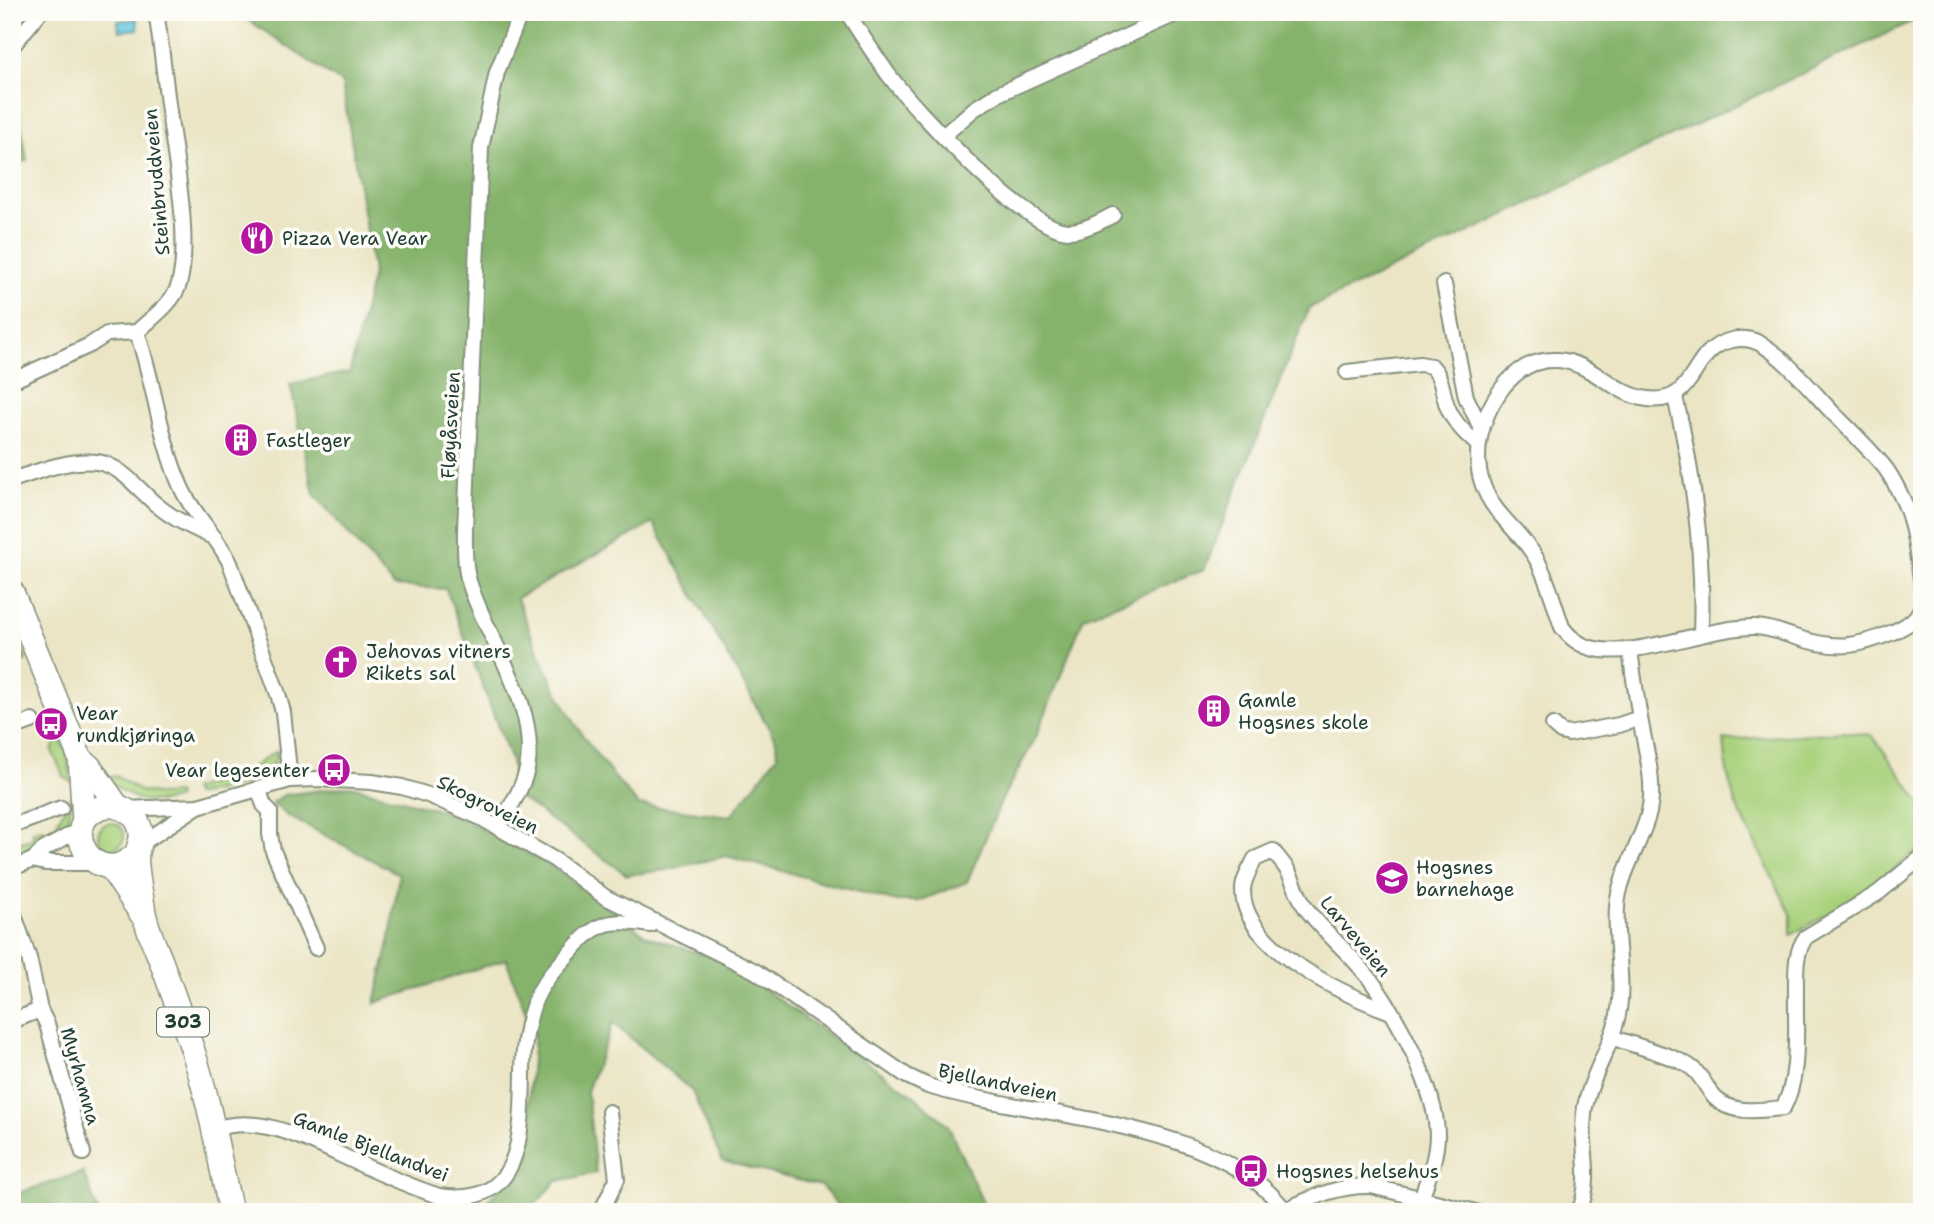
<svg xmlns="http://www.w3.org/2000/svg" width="1934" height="1224" font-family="'Shantell Sans',sans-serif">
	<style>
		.green { fill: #a9d17c; stroke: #648758; stroke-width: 2 }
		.forest { fill: #86b36c; stroke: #527850; stroke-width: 2; fill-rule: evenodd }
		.water { fill: #63c7e1; stroke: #41828a; stroke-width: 2 }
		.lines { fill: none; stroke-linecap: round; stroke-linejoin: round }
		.minor-casing { stroke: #85917c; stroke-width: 18 }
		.primary-casing { stroke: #85917c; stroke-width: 26 }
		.minor { stroke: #fff; stroke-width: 14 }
		.primary { stroke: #fff; stroke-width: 23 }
		.labels { text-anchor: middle; stroke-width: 7; stroke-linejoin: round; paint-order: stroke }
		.shield { fill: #fdfcf7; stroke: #62766e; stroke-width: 2 }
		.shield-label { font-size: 18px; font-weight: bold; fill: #1f3d34 }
		.street-label { font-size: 19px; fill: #1f3d34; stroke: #fdfcf7 }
		.poi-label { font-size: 19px; fill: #1f3d34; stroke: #fdfcf7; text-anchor: start }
	</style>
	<rect width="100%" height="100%" fill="#fdfcf7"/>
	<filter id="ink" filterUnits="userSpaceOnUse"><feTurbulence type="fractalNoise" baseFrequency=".0143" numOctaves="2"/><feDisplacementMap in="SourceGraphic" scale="14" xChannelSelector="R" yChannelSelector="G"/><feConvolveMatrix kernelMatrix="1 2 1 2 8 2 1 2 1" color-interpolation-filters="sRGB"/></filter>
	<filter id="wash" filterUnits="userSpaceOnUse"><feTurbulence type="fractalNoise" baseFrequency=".00686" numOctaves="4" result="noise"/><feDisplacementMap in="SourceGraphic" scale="28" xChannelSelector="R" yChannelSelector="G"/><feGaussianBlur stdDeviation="1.57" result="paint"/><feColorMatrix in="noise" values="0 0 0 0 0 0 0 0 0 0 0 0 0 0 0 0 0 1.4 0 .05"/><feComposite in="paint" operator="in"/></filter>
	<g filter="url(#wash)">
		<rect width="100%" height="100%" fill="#ebe5c5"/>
		<g class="green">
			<polygon points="12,619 26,657 25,662 12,654"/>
			<polygon points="1843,732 1872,735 1922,804 1922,847 1862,895 1791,935 1791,914 1735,803 1727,772 1724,740"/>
			<polygon points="60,739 67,753 72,782 64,777 52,751 56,740"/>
			<path d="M278,751C273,784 227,787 200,795H195L192,790C209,784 228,779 245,772C256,767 270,753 278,751Z"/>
			<path d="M116,776L140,791L161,795L178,794V798C149,808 127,798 106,778Z"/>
			<path d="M72,795L73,796C70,813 68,824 54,835L58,820Z"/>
			<circle cx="111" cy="836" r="13"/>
			<path d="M44,829C46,845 26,854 12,859V844L33,839V831Z"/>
		</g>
		<g class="forest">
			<path d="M236,12H1922V173L1915,20L1309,308L1204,570L1084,617L1036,737L1003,797L967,882L919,901H893L726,856L666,870L627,875L516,795L511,761L446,589L394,586L314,494L290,384L350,372L373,272L342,83ZM653,523L776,741L777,756L731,816L638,805C614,777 589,748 570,715C548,678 532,638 517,598Z"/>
			<polygon points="12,102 18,107 27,160 12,167"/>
			<polygon points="351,786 453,814 547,863 647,936 726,962 913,1095 948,1125 987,1212 844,1212 821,1186 722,1161 692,1091 613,1023 587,1091 596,1173 557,1181 528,1212 483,1212 486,1202 523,1166 534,1035 506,959 375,1003 390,938 399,874 288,816 272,803 284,795"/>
			<polygon points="83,1172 98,1212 12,1212 12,1195"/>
		</g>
		<polygon class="water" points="137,19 138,29 119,31 118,21"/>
	</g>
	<g filter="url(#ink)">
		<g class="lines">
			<g class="minor-casing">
				<g id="minor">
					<path d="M156,12C162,48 165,83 170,119C176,163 191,243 179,284C174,303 150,319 137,332C154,382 160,440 181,487C193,515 217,536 230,563L278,694L283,712L290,780"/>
					<path d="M847,12C860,33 874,54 888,74C914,109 1026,230 1068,231C1083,231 1100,222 1113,215"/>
					<polyline points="14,44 40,12"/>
					<polyline points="943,136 974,109 998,94 1180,12"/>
					<polyline points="1444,284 1466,397 1481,428"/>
					<path d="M1347,372L1420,364L1431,366C1443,376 1442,395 1448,408C1454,423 1466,434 1477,444"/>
					<polyline points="12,381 90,345 107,334 137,332"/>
					<path d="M1675,397C1694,475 1704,553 1701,634"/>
					<path d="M12,480C39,471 69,459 97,462C123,466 139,491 158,506C175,520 195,529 215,538"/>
					<path d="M1922,584C1917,558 1915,527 1904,502C1899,491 1893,479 1886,469C1870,449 1850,430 1832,412C1813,392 1783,355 1759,343C1749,338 1738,338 1728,341C1689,352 1697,405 1648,399C1614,395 1592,362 1557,360C1533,359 1517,370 1503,387C1476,424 1467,471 1496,509C1509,526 1525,539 1536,558C1548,579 1554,604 1562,627C1570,638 1579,645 1591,648C1634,660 1706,627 1754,627C1769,627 1782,633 1795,637C1835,650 1855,648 1893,632C1906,626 1919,619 1922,604"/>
					<polyline points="1553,725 1561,732 1569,734 1619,725 1640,718"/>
					<polyline points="12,728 32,721"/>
					<polyline points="258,788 264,805 270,811 270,834 273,851 316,948"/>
					<path d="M125,809L198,806L290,780L318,779L372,782L402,787L428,795L479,817L555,860L605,897L755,971L907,1076L928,1086C1031,1118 1220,1119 1286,1212"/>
					<polyline points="12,826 61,808"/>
					<path d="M498,827C509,809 522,790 527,769C540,703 485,639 468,578C464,562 465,546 465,530L481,148L497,72L521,12"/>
					<polyline points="141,844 198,806"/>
					<polyline points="33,860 45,863 95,863"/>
					<polyline points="12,868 33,860 43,850 82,828"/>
					<polyline points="12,909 29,958 40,1010 12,1021"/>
					<polyline points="40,1010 47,1024 83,1153"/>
					<path d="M1391,1012C1345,995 1242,948 1243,890C1243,880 1250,869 1255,859L1273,851C1278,858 1285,865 1289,873C1296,886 1299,899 1308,911C1327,935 1351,954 1370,979C1397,1016 1436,1088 1437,1134C1437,1162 1424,1186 1417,1212"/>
					<path d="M1611,1037C1632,1045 1677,1056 1692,1068C1702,1076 1707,1089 1715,1098C1731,1115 1762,1110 1783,1108C1801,1076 1795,1026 1796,989C1796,970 1795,952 1806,937L1878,893L1922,857"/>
					<path d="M213,1130C261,1111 315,1144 358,1163C384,1175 411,1187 439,1196C524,1209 522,1131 523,1071C523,1049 527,1023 534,1003C541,984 555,969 568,955C597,921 607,919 651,925"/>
					<path d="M1285,1210C1314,1197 1338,1185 1371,1186L1476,1212"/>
					<polyline points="601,1212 617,1179 609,1112"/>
					<path d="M1579,1212C1595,1173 1578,1144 1585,1107C1591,1076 1608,1053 1616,1023C1627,985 1614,946 1617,907C1619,874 1641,844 1649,812C1656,782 1645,748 1640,718C1636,695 1633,672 1630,650"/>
				</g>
			</g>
			<g class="primary-casing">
				<g id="primary">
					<polyline points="12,592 80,758 90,767 118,807"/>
					<polyline points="80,758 84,821"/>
					<path d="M137,853C98,894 57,829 97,809C116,800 139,812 141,833C142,841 138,846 137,853C135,866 141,892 143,906C145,925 154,943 161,961C172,991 183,1021 193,1051C210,1103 219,1158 231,1212"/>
					<polyline points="110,867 142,915"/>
				</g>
			</g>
			<use href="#minor" class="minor"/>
			<use href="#primary" class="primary"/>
		</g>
	</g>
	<defs>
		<g id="restaurant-disc" transform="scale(1.75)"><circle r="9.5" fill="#b5179e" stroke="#fdfcf7"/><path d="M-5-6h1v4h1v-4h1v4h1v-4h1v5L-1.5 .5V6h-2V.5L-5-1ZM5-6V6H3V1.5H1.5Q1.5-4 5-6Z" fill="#fff"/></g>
		<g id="building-disc" transform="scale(1.75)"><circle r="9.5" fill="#b5179e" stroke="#fdfcf7"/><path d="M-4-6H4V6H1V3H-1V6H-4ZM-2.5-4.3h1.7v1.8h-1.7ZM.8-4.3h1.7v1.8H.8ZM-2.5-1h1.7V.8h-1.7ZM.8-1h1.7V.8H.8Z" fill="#fff"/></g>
		<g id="church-disc" transform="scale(1.75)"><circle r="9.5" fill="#b5179e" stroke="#fdfcf7"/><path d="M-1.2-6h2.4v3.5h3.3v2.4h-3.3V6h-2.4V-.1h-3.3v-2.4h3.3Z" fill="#fff"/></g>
		<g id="bus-disc" transform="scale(1.75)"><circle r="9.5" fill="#b5179e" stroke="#fdfcf7"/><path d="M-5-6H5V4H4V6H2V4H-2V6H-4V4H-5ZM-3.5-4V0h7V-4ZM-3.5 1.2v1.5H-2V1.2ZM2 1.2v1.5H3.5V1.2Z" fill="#fff"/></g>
		<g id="school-disc" transform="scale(1.75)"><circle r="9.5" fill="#b5179e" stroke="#fdfcf7"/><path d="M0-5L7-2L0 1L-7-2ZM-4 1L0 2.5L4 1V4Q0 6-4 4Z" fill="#fff"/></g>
	</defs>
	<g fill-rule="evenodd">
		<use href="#restaurant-disc" x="257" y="238"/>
		<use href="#building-disc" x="241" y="440"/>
		<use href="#church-disc" x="341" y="662"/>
		<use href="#building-disc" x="1214" y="711"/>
		<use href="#bus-disc" x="51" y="724"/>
		<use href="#bus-disc" x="334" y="770"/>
		<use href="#school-disc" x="1392" y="878"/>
		<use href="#bus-disc" x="1251" y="1171"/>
	</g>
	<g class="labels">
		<rect class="shield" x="157" y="1007.5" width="52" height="29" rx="5"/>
		<g class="shield-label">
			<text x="183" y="1028">303</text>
		</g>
		<g class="street-label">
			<text transform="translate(156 182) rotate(-95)" y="7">Steinbruddveien</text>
			<text transform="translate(450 425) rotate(-87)" y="7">Fløyåsveien</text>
			<text transform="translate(488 804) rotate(26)" y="7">Skogroveien</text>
			<text transform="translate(1356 936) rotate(50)" y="7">Larveveien</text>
			<text transform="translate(81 1076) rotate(74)" y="7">Myrhamna</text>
			<text transform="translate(998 1082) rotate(12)" y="7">Bjellandveien</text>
			<text transform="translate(371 1146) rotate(21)" y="7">Gamle Bjellandvei</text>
		</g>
		<g class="poi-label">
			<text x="282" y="245">Pizza Vera Vear</text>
			<text x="266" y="447">Fastleger</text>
			<text x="366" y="658">Jehovas vitners<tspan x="366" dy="22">Rikets sal</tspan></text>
			<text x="1238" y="707">Gamle<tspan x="1238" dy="22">Hogsnes skole</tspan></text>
			<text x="76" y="720">Vear<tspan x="76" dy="22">rundkjøringa</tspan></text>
			<text x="310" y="777" text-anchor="end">Vear legesenter</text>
			<text x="1416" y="874">Hogsnes<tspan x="1416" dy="22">barnehage</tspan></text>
			<text x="1276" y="1178">Hogsnes helsehus</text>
		</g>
	</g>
	<rect width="1934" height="1224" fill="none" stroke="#fdfcf7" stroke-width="42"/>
</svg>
